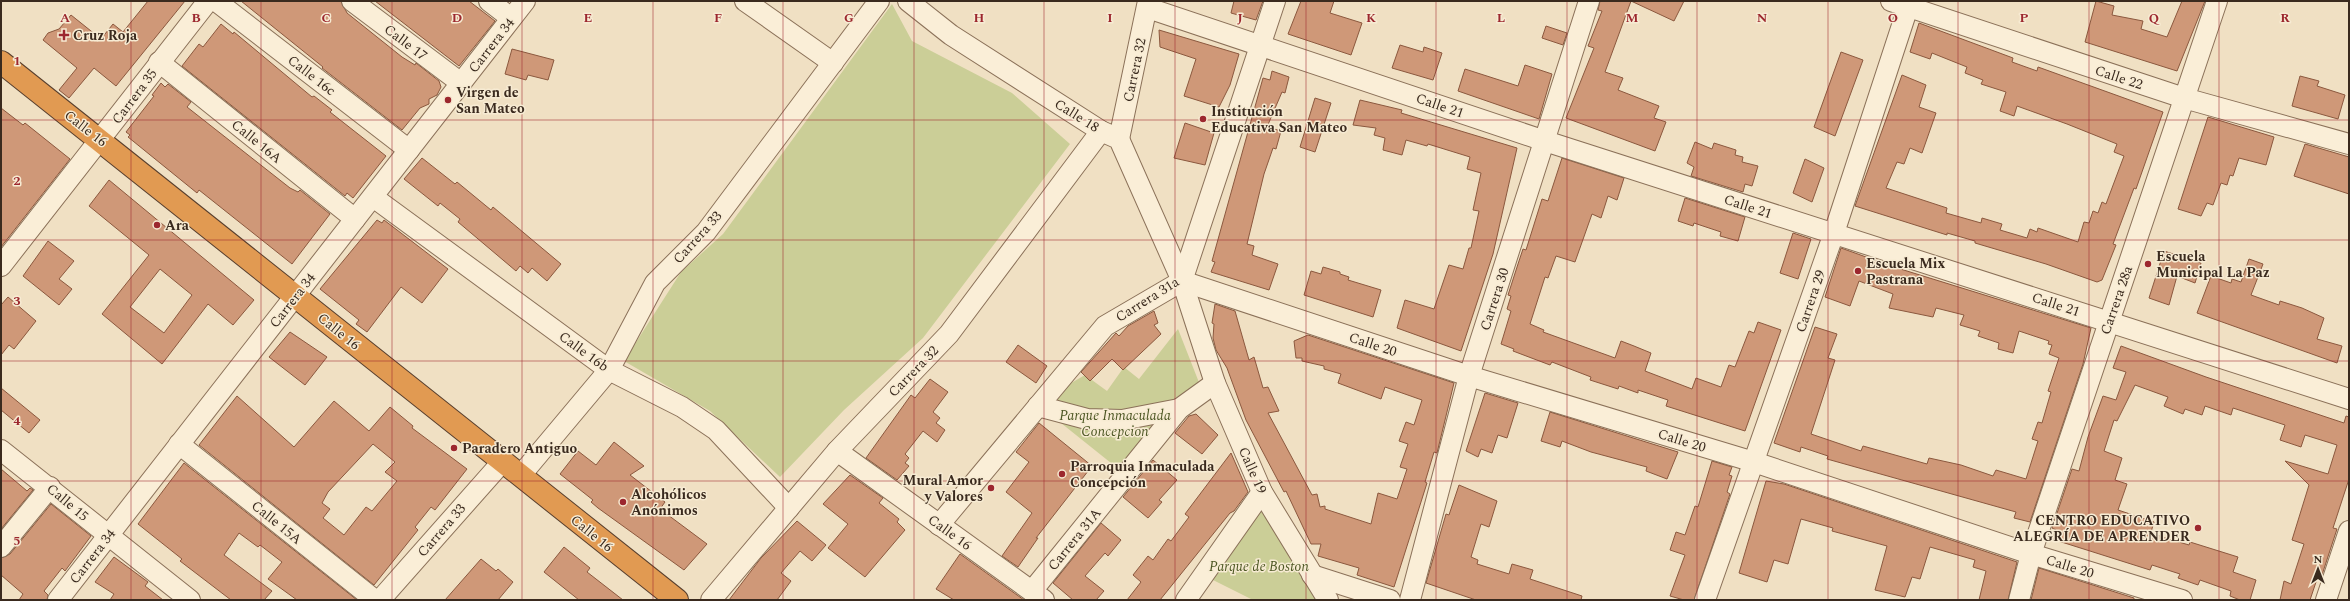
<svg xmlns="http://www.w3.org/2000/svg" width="2350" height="601" font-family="Spectral,serif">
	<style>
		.green { fill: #cbce97 }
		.building { fill: #cf9878; stroke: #8b583e; fill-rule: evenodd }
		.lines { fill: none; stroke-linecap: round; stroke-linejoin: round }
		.street-casing { stroke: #8b7159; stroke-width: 22 }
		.highway-casing { stroke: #583f2e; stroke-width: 24 }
		.street { stroke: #faeed7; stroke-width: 20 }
		.highway { stroke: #e19a52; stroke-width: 22 }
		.grid { fill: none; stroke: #9c272e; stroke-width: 1; stroke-opacity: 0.55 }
		.poi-dot { fill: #9c272e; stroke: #f7ebd3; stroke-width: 1.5 }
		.labels { text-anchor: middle; stroke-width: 3; stroke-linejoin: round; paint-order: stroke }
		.poi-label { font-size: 14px; font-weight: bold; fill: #3a2a1e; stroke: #f7ebd3; text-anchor: start }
		.street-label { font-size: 14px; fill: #3a2a1e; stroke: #f7ebd3 }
		.park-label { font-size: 14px; font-style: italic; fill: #4d5724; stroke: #f7ebd3 }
		.grid-label { font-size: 13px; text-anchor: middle; font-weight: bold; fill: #9c272e; stroke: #f7ebd3; stroke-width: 3; stroke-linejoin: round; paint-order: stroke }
	</style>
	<rect width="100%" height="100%" fill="#f0e0c3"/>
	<g class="green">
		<polygon points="892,4 912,41 1012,93 1070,144 923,338 844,410 780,477 710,411 624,361 681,272 723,234"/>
		<polygon points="1178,329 1200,385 1175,398 1121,471 1046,411 1066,386 1085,375 1107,391 1124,367 1139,379"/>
		<polygon points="1261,507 1316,600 1253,600 1209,578"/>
	</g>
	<g class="building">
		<polygon points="148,1 185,1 116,86 94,68 69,98 59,90 77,68 43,40 48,33 59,29 71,15 101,39 113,24 123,32"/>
		<polygon points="241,1 341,1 347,13 402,57 415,65 416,63 439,81 441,87 437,95 429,99 429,104 420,108 402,130 322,68 323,67"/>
		<polygon points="375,1 469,1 495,21 459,66"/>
		<polygon points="1234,1 1263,1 1256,20 1231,13"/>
		<polygon points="1301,1 1334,1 1330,13 1362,23 1351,55 1288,34"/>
		<polygon points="1600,1 1684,1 1674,21 1631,1 1605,72 1623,78 1618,90 1659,106 1654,118 1666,122 1655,151 1566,118 1594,48 1588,46 1602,11 1598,10"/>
		<polygon points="2096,1 2114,6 2112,15 2143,21 2141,29 2167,37 2182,1 2205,1 2177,71 2085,42"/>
		<polygon points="1919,23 2013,58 2012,62 2037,71 2038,67 2163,112 2136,189 2134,188 2113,244 2116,245 2102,280 2097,282 2046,264 1975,243 1975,241 1947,233 1947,235 1855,206 1902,75 1926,85 1919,107 1936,113 1922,153 1910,148 1904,164 1897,162 1886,188 1947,208 1946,213 1981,223 1982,218 2002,224 2000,230 2027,238 2030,229 2037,232 2038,228 2078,242 2084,222 2089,223 2093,211 2098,213 2102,202 2106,204 2124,156 2114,152 2117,144 2067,124 2017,106 2014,116 2000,111 2006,92 1981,84 1983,80 1965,73 1967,67 1932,53 1930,59 1910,52"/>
		<polygon points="221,24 233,34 234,32 312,97 314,96 332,110 330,112 386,156 353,198 347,193 345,196 182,66 199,44 203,47"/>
		<polygon points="1546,26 1567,33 1563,45 1542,38"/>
		<polygon points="1159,30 1239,54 1230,85 1219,107 1184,96 1196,59 1160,47"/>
		<polygon points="1400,45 1423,52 1424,47 1442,53 1433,80 1392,68"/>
		<polygon points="512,49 554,60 548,80 528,75 526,80 505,74"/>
		<polygon points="1841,52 1863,60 1835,136 1814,127"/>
		<polygon points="1525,65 1552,74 1539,119 1458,91 1465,69 1518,86"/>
		<polygon points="1272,71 1289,77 1285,93 1282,92 1267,127 1281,131 1276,149 1273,148 1264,174 1247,244 1254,246 1252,255 1278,264 1269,290 1211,272 1215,262 1212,261 1263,78 1270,80"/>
		<polygon points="2300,76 2319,81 2317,86 2345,95 2338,119 2292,106"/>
		<polygon points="161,83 165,87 168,84 191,102 187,107 290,188 298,192 300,190 330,214 292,264 199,190 197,193 128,137 130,135 126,132 154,96 152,95"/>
		<polygon points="1315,98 1331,103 1315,152 1300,147"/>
		<polygon points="1360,100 1402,110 1401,113 1517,148 1493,254 1461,351 1397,328 1405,300 1434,309 1449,265 1463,269 1469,248 1471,248 1479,211 1473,210 1481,173 1467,169 1470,157 1428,144 1427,146 1406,140 1402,155 1383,150 1385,138 1374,135 1376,128 1353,125"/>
		<polygon points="1,108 23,125 25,123 70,159 1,247"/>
		<polygon points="2208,117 2274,137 2266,165 2239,158 2233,176 2230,175 2227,185 2221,183 2213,205 2207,203 2201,216 2178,209"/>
		<polygon points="1185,123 1214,133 1205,165 1174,158"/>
		<polygon points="1695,142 1712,149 1714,143 1736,150 1735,155 1743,157 1742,162 1758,166 1752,186 1745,184 1743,192 1691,176 1694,167 1687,163"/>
		<polygon points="2305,144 2349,157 2349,194 2294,176"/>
		<polygon points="422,158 455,184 457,182 491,210 493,207 561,264 547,281 532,268 528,273 520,266 516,271 458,222 460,219 440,203 438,206 404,179"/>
		<polygon points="1562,158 1624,178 1617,200 1608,196 1601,218 1592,214 1575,262 1556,256 1548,278 1545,277 1530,324 1544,330 1543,332 1615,358 1621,341 1634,346 1651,353 1645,371 1692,389 1696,378 1721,387 1729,365 1735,367 1749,331 1754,333 1758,322 1781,330 1745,431 1666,406 1668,400 1638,390 1638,393 1619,386 1618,389 1590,380 1591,377 1552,362 1550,365 1513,351 1514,349 1501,344 1511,311 1507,309 1511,296 1508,295 1518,264 1523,249 1526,250 1542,199 1548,201"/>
		<polygon points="1805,159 1824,168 1812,202 1793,193"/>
		<path d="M109,180L254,300L233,325L208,304L162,364L102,314L149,255L89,206ZM160,269L192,295L164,333L130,307Z"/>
		<polygon points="1685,198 1745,217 1738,241 1720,236 1721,232 1694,223 1693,226 1678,221"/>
		<polygon points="377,220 382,223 384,220 448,269 422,303 401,287 367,332 356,324 359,320 320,289"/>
		<polygon points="1793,233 1811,239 1798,279 1780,273"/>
		<polygon points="48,241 74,261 59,279 72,289 59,305 23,276"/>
		<polygon points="1841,248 1894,267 2091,328 2083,364 2030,522 2014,518 2016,512 1827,459 1828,456 1801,447 1800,452 1774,443 1815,327 1837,334 1828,358 1835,360 1811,434 1861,451 1863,446 1927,464 1929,458 1961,465 1993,476 1996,470 2026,479 2038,441 2032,439 2038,422 2042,423 2051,392 2048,391 2059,358 2049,354 2052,345 2048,344 2049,341 2019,331 2013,353 1998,349 1999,343 1978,336 1980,331 1960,325 1964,315 1936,308 1933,317 1889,308 1893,294 1859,281 1850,306 1825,297"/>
		<polygon points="2164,251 2201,263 2195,283 2177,276 2169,305 2149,298"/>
		<polygon points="2249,259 2263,264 2251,295 2279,305 2280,301 2302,308 2324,318 2317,339 2342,346 2337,363 2197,313 2211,276 2231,283 2232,279 2241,282"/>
		<polygon points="1323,267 1340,272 1340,274 1349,277 1348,280 1381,290 1373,317 1304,295 1311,271 1321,274"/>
		<polygon points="8,297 36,321 14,349 9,345 1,355 1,305"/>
		<polygon points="1215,304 1235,311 1249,360 1254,357 1263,388 1268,387 1279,411 1268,413 1312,495 1317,494 1320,507 1325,506 1325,509 1371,524 1378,493 1397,499 1407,469 1400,467 1408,444 1399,441 1406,422 1414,425 1422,400 1385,387 1381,399 1338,383 1341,374 1324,369 1324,366 1302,361 1302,358 1296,358 1294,341 1308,335 1454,383 1437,453 1434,452 1425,482 1427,483 1394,587 1357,575 1359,568 1318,556 1321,544 1311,544 1286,491 1284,492 1246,420 1227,368 1216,350 1213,338 1214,324 1212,323"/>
		<polygon points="1154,311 1158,323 1154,325 1161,334 1123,370 1112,359 1090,381 1081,372 1116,333 1119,336 1128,326"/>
		<polygon points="290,332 327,357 305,385 269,357"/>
		<polygon points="1018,345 1047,366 1036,383 1006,362"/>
		<polygon points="2121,346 2206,377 2344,423 2346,416 2349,417 2349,479 2333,528 2337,529 2320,581 2317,579 2310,600 2280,600 2284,581 2291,584 2304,544 2292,540 2309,485 2285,461 2328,474 2337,445 2305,435 2301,447 2280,440 2285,425 2233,408 2231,415 2205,406 2202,415 2185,409 2183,414 2164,406 2168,397 2135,385 2117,421 2114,420 2104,451 2122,458 2115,480 2127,484 2118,510 2154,522 2151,532 2162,537 2189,545 2190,542 2238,557 2233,572 2256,580 2250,600 2240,600 2230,596 2231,591 2200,580 2198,585 2178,578 2180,574 2152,565 2150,570 2052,539 2056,530 2052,528 2072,469 2079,471 2088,437 2103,396 2116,400 2126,372 2113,368"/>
		<polygon points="930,379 948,392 933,412 940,418 936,423 945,430 937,442 923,431 905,454 909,458 905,463 909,466 897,480 866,458 911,395 915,398"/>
		<polygon points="1,388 40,420 29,433 1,410"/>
		<polygon points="1485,393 1518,403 1507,438 1498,435 1492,453 1481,449 1478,457 1466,451"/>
		<path d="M237,396L294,447L334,401L369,431L390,407L413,426L412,428L467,469L435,510L431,507L415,527L418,530L374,585L199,445ZM373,444L395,462L385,472L397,481L372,511L366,507L344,535L323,518L330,509L322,503L328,492Z"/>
		<polygon points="1550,412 1678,452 1667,479 1646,471 1647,467 1591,452 1562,441 1560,447 1541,441"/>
		<polygon points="1196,414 1218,435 1202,454 1175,433 1189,416"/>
		<polygon points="1039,423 1092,466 1036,538 1038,538 1018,567 1002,556 1032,513 1006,492 1029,462 1016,452"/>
		<polygon points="614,442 644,466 630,475 665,502 660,509 707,544 684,570 598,508 591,502 593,500 560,474 578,451 596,465"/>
		<polygon points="1231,453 1248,492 1234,511 1230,513 1160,600 1127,600 1141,582 1133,575 1148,556 1153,560 1168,539 1171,541 1189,517 1185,514"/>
		<polygon points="1153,460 1177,480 1159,500 1162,502 1148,518 1123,497"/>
		<polygon points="1712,461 1732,467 1729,475 1732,476 1727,492 1730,494 1694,600 1684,600 1670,596 1685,555 1670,550 1676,532 1685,535 1695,506 1698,507"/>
		<polygon points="184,463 357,600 297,600 268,579 282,562 260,545 258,547 239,533 224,555 272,591 264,600 231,600 180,561 182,559 138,524"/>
		<polygon points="1,469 27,491 30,488 33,490 1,529"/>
		<polygon points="850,475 883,498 879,503 899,519 897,522 905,530 865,577 828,548 848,524 823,504"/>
		<polygon points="1766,481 1784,484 2017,562 2008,600 1979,600 1986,571 1973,567 1975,560 1930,547 1920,579 1912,577 1905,597 1875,590 1887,546 1832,531 1833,528 1801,519 1788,564 1774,560 1767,582 1739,573"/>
		<polygon points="1459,485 1497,501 1489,527 1481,524 1471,557 1478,560 1477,564 1509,574 1512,564 1533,570 1530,579 1582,596 1581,600 1476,600 1426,583 1446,514 1449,515"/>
		<polygon points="51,504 91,536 65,571 62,568 44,591 48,595 47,600 19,600 23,594 1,575 1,558 10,554"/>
		<polygon points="797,521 826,545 812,561 800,551 781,573 791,581 777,600 729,600 761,558"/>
		<polygon points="1101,523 1121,540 1108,556 1105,553 1085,576 1104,591 1096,600 1073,600 1053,583"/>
		<polygon points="564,547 590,568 587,572 623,600 579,600 544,572"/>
		<polygon points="960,554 1024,600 954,600 936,589"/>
		<polygon points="114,557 148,582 145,586 163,600 110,600 114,594 95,582"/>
		<polygon points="481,559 496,571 498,569 513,582 498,600 445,600"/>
		<polygon points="2039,568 2134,598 2134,600 2031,600"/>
	</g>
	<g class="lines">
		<g class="street-casing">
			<g id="street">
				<polyline points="216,1 409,150"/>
				<polyline points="352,1 461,83"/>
				<polyline points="489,1 511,18"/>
				<polyline points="745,1 833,63"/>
				<polyline points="908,1 951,35 1101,131 1119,139 1182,281 1215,383 1262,492 1328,600"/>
				<polyline points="1891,1 2184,98 2349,144"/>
				<polyline points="1148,8 1545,141 2349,399"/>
				<polyline points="159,62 355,219"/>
				<polyline points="1119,139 1148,1"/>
				<polyline points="373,197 609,370 682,407 716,430 789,508"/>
				<polyline points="1,266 208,1"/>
				<polyline points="1182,281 1469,376 1754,462 2031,554 2182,600"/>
				<polyline points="1038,406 1087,419 1122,420 1179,409"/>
				<polyline points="179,444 375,600"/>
				<polyline points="1,450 190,600"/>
				<polyline points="837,451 1044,600"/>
				<polyline points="521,475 609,370 655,283 706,232 879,1"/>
				<polyline points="939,525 1105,326 1182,281 1275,1"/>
				<polyline points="1,547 50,487"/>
				<polyline points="1312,575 1390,600"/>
				<polyline points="1032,591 1179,409 1215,383"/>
				<polyline points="58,600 525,1"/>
				<polyline points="380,600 503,461"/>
				<polyline points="711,600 837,451 949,334 1101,131"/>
				<polyline points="1186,600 1262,492"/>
				<polyline points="1410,600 1469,376 1589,1"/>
				<polyline points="1705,600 1834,233 1910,1"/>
				<polyline points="2019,600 2031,554 2217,1"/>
				<polyline points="2326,600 2349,531"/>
			</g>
		</g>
		<g class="highway-casing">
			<polyline id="highway" points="1,62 677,600"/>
		</g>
		<use href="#street" class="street"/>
		<use href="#highway" class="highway"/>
	</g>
	<path class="grid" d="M131,1V600M261,1V600M392,1V600M522,1V600M653,1V600M783,1V600M914,1V600M1044,1V600M1175,1V600M1306,1V600M1436,1V600M1567,1V600M1697,1V600M1828,1V600M1958,1V600M2089,1V600M2219,1V600M1,120H2349M1,240H2349M1,361H2349M1,481H2349"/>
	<g class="poi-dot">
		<path d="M62 29h4v4h4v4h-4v4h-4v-4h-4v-4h4z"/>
		<circle cx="448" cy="100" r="4"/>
		<circle cx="1203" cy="119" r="4"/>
		<circle cx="157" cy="225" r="4"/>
		<circle cx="2148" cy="264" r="4"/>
		<circle cx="1858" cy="271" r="4"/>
		<circle cx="454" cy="448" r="4"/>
		<circle cx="1062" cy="474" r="4"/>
		<circle cx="991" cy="488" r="4"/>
		<circle cx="623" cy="502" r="4"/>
		<circle cx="2198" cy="528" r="4"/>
	</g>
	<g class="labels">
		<g class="poi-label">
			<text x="73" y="40">Cruz Roja</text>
			<text x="456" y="97">Virgen de<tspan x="456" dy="16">San Mateo</tspan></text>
			<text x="1211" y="116">Institución<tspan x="1211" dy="16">Educativa San Mateo</tspan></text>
			<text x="165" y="230">Ara</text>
			<text x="2156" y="261">Escuela<tspan x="2156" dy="16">Municipal La Paz</tspan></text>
			<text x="1866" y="268">Escuela Mix<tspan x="1866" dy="16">Pastrana</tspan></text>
			<text x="462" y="453">Paradero Antiguo</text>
			<text x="1070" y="471">Parroquia Inmaculada<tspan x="1070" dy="16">Concepción</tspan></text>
			<text x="983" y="485" text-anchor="end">Mural Amor<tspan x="983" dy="16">y Valores</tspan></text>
			<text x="631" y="499">Alcohólicos<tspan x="631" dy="16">Anónimos</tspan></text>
			<text x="2190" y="525" text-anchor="end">CENTRO EDUCATIVO<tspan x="2190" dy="16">ALEGRÍA DE APRENDER</tspan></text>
		</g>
		<g class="street-label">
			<text transform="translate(406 42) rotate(37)" y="5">Calle 17</text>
			<text transform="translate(491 45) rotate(-52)" y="5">Carrera 34</text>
			<text transform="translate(1134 70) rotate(-78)" y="5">Carrera 32</text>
			<text transform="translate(312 75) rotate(38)" y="5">Calle 16c</text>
			<text transform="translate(2119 77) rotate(18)" y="5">Calle 22</text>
			<text transform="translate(134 96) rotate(-53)" y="5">Carrera 35</text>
			<text transform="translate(1440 105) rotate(19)" y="5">Calle 21</text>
			<text transform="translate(1077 115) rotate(32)" y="5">Calle 18</text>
			<text transform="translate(86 128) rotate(38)" y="5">Calle 16</text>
			<text transform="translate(257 141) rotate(39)" y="5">Calle 16A</text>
			<text transform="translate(1748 206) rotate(18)" y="5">Calle 21</text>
			<text transform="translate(697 237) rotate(-48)" y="5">Carrera 33</text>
			<text transform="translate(1147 299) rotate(-32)" y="5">Carrera 31a</text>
			<text transform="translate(1494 299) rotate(-72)" y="5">Carrera 30</text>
			<text transform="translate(292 300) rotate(-52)" y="5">Carrera 34</text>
			<text transform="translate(2116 300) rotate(-71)" y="5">Carrera 28a</text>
			<text transform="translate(1810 301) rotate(-71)" y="5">Carrera 29</text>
			<text transform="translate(2056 304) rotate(18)" y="5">Calle 21</text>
			<text transform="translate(339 331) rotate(39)" y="5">Calle 16</text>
			<text transform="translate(1373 344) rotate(18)" y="5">Calle 20</text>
			<text transform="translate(584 351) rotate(36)" y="5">Calle 16b</text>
			<text transform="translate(913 371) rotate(-46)" y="5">Carrera 32</text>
			<text transform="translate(1682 440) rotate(17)" y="5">Calle 20</text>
			<text transform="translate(1253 470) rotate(66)" y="5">Calle 19</text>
			<text transform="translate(68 502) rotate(40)" y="5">Calle 15</text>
			<text transform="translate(277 522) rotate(39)" y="5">Calle 15A</text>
			<text transform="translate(441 530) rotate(-49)" y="5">Carrera 33</text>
			<text transform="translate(950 532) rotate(36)" y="5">Calle 16</text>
			<text transform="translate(592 533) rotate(39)" y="5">Calle 16</text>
			<text transform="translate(1074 539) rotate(-51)" y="5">Carrera 31A</text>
			<text transform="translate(92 556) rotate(-52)" y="5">Carrera 34</text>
			<text transform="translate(2070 566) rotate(17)" y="5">Calle 20</text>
		</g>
		<g class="park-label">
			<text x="1115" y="420">Parque Inmaculada<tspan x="1115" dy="16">Concepcion</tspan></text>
			<text x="1259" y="571">Parque de Boston</text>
		</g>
	</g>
	<g class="grid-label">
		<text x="65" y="22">A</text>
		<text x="196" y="22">B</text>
		<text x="326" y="22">C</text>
		<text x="457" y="22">D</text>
		<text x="588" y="22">E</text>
		<text x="718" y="22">F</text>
		<text x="849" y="22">G</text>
		<text x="979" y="22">H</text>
		<text x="1110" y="22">I</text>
		<text x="1240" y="22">J</text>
		<text x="1371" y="22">K</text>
		<text x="1501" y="22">L</text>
		<text x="1632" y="22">M</text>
		<text x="1762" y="22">N</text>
		<text x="1893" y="22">O</text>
		<text x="2024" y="22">P</text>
		<text x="2154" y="22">Q</text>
		<text x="2285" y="22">R</text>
		<text x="17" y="65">1</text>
		<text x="17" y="185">2</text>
		<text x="17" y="305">3</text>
		<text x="17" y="425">4</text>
		<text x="17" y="545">5</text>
	</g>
	<rect width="2350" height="601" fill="none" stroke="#3a2a1e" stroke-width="4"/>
	<g transform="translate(2318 569)" stroke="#f7ebd3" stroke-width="3" paint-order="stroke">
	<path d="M0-3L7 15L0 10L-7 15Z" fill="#3a2a1e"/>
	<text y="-6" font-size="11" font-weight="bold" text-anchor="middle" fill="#3a2a1e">N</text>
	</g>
</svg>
